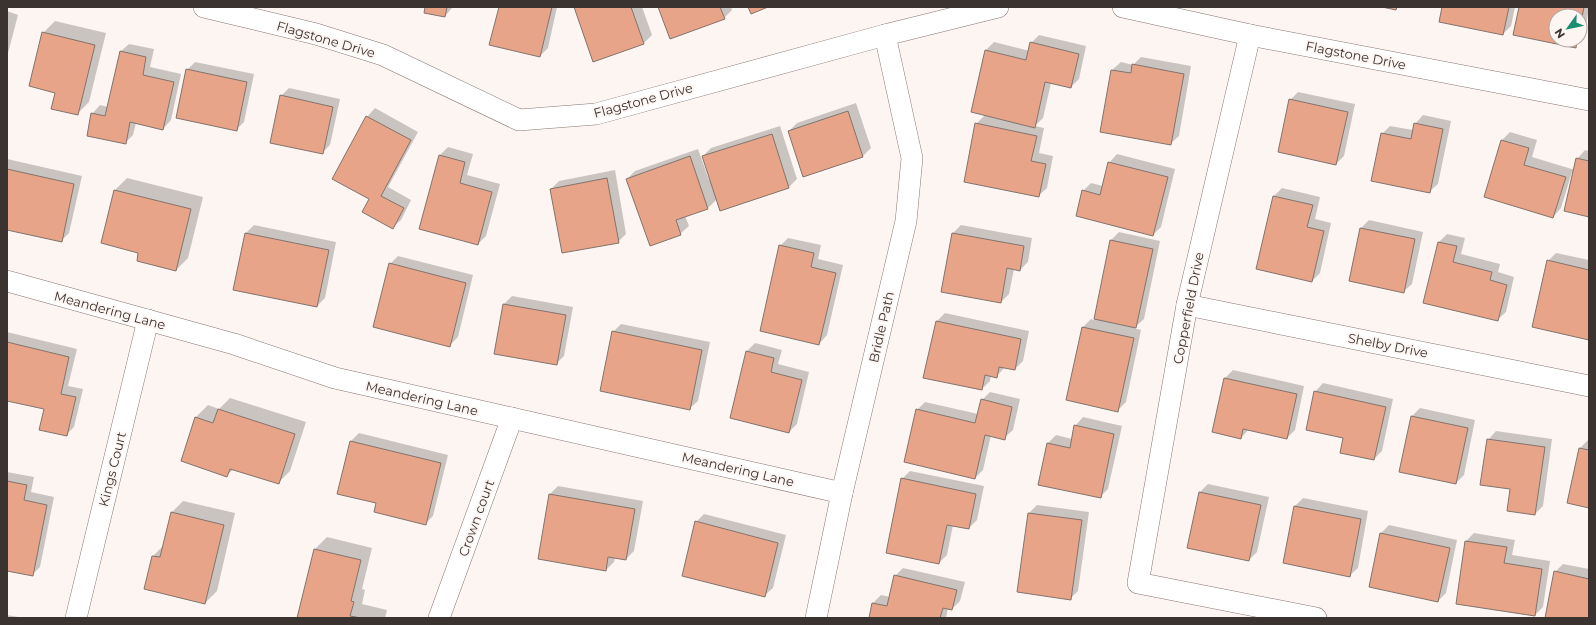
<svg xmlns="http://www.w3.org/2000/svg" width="1596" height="625" font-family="Montserrat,sans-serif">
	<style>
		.shadow { fill: #0003; fill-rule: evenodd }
		.building { fill: #e7a488; stroke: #83736c }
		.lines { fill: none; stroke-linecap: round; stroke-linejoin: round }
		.street-casing { stroke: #887771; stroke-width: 22 }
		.street { stroke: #fff; stroke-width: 21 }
		.labels { text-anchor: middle; stroke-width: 3.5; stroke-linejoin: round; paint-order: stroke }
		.street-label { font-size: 13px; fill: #3a3330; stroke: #fdf5f2 }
	</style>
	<rect width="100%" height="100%" fill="#fdf5f2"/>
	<g class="shadow">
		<polygon points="426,7 453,7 445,16"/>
		<polygon points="500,7 557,7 548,48 540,56"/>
		<polygon points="575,7 642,7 652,35 644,43 594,60"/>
		<polygon points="659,7 731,7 732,10 724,18"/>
		<polygon points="1443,7 1515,7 1511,26 1503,34"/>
		<path d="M1520,7H1589L1584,39L1575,47L1515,34ZM1556,16H1580V40H1556Z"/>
		<polygon points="7,11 18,15 7,57"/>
		<polygon points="55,21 106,33 89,102 77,114 56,92 43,33"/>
		<polygon points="1039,35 1086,46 1079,79 1071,87 1051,83 1043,118 1035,126 1044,128 1039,153 1053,156 1047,188 1038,196 976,124 985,115 986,50 994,42 1030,51 1031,43"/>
		<polygon points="129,44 154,49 150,67 181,74 171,120 163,129 136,123 133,135 125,143 92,114 100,105 108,107 120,52"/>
		<polygon points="1141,57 1191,66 1179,136 1170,144 1112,70 1121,62 1133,65"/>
		<polygon points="195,62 254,74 244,122 236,130 187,70"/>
		<polygon points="289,88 340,99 330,145 322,153 281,96"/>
		<polygon points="1298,92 1355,104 1344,156 1336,164 1290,100"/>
		<polygon points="856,103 871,148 863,156 789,131 797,123"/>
		<polygon points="375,108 418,132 388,187 411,200 401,220 392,228 371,198 334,178 367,117"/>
		<polygon points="1423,115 1451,121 1438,184 1429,192 1382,134 1390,126 1413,130 1415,124"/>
		<polygon points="780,126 797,179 789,187 717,199 708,208 685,216 689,226 680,234 627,179 635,171 698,149 709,180 711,180 703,156 711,148"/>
		<polygon points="1510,132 1537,140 1532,157 1575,170 1577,159 1585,150 1589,151 1589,216 1574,172 1572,172 1561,208 1553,217 1502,140"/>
		<polygon points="448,147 473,154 467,175 500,184 486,236 478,244 440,155"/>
		<polygon points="1117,154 1175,169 1161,227 1153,235 1083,191 1091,183 1103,186 1109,163"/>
		<polygon points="7,159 82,176 69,233 61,241 7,229"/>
		<polygon points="615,170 626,234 618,242 551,189 559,181"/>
		<polygon points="127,178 203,197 188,258 176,270 140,253 102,243 115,190"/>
		<polygon points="1282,188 1320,197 1315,219 1331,223 1320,273 1312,281 1274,196"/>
		<polygon points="1369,220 1423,232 1412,284 1403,292 1350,280 1361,228"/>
		<polygon points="254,225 336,242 325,298 317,306 234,289 246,233"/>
		<polygon points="961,225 1032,238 1028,262 1020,270 1014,269 1009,294 1001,302 953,233"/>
		<polygon points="1119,232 1160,241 1144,319 1134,328 1141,330 1126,402 1118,410 1067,400 1083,327 1091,319 1094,320 1111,240"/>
		<polygon points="1447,234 1465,238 1461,254 1500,264 1498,272 1514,277 1506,312 1497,320 1424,302 1439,242"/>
		<polygon points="788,238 821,245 818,259 843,265 827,335 819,344 780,246"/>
		<polygon points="1556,253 1589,260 1589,339 1548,261"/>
		<polygon points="398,256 473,275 458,337 450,345 390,264"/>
		<polygon points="512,296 573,307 564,356 556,364 495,353 504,304"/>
		<polygon points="945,313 1029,331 1023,361 1015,369 1005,367 996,377 991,375 990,381 982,389 937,321"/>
		<polygon points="621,324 710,342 698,401 689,409 613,332"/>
		<polygon points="7,332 77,349 68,386 83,389 74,427 66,435 45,408 7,399"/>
		<polygon points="755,343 782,350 778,364 809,372 797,424 789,432 747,351"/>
		<polygon points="1233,370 1304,386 1295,430 1287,438 1249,429 1241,438 1225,378"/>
		<polygon points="1323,383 1393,399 1382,451 1374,459 1344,438 1315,392"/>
		<polygon points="990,392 1020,399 1013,430 1004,438 991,435 983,470 975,478 917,410 925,402 978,414 982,400"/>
		<polygon points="230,398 306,422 290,471 278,483 234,469 227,475 182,461 196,417 208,405 219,409"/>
		<polygon points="1420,408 1475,420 1464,475 1456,483 1412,416"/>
		<polygon points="1083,417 1122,426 1108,489 1100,497 1048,443 1056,435 1072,439 1075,426"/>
		<polygon points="1496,431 1552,439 1543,506 1535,514 1511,488 1488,440"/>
		<polygon points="359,433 448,455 433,516 425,524 377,503 351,441"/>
		<polygon points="1588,440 1589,440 1589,507 1569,502 1580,448"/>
		<polygon points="910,471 984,486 977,520 969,528 953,525 947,555 939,563 902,479"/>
		<polygon points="7,472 34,477 31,492 54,497 40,567 32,575 7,570"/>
		<polygon points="1208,484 1269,497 1257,552 1249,560 1188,547 1200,492"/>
		<polygon points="558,486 643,501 634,551 626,559 615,557 614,562 606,570 550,494"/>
		<polygon points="1303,498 1368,511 1358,568 1349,576 1284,563 1295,506"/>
		<polygon points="183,501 235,513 217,591 205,603 145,588 153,556 164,545 171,513"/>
		<polygon points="1037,505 1089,512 1078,591 1070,599 1029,513"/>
		<polygon points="704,514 786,535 773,588 764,596 696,522"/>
		<polygon points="1389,525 1457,540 1446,593 1438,601 1381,533"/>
		<polygon points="1474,533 1515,540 1512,555 1550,561 1543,607 1535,615 1466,541"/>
		<polygon points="327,537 372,548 362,589 365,590 362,604 387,610 385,618 298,618 315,549"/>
		<polygon points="1563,564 1589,569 1589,618 1546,618 1555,572"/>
		<polygon points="903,568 965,582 960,601 952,609 948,608 946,618 870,618 873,603 881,595 890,597 895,576"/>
		<polygon points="7,615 24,618 7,618"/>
	</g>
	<g class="building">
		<polygon points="425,7 447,7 445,17 424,13"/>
		<polygon points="499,7 552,7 540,57 489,45"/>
		<polygon points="574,7 631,7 644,44 593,62"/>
		<polygon points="658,7 720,7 725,19 670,39"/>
		<polygon points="748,7 768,7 751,14"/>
		<polygon points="1382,7 1397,7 1396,10"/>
		<polygon points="1442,7 1509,7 1503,35 1439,22"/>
		<polygon points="1519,7 1584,7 1580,28 1580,16 1556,16 1556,40 1577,40 1576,48 1513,35"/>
		<polygon points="42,32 95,45 78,115 51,109 55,93 29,86"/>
		<polygon points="1030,42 1079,54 1071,88 1045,82 1035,128 971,112 985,50 1026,60"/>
		<polygon points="120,51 146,57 143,75 174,82 163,130 130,122 126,144 87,136 91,113 105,116"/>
		<polygon points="1132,64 1184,74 1171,145 1100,132 1111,70 1131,73"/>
		<polygon points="186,69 247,82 237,131 176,118"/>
		<polygon points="280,95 333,107 323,154 270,143"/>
		<polygon points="1289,99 1348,112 1336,165 1278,152"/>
		<polygon points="848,111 863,157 803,177 788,131"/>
		<polygon points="366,116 411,140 381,196 404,208 393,229 362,212 369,199 332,179"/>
		<polygon points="975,123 1037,136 1031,161 1046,164 1039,197 964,182"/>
		<polygon points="1414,123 1443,129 1430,193 1371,181 1381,133 1411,139"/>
		<polygon points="772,134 789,188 720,211 702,156"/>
		<polygon points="1501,140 1529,148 1524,165 1566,177 1553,218 1484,197"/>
		<polygon points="439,155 465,162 460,183 492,192 478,245 419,229"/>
		<polygon points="690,156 708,209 676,220 681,235 650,246 626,179"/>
		<polygon points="1576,158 1589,161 1589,217 1564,211"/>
		<polygon points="1108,162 1168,177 1153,236 1076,216 1082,190 1100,195"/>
		<polygon points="7,169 74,184 62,242 7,230"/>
		<polygon points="607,178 619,243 562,253 550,189"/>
		<polygon points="114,190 191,209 176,271 137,261 138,253 101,243"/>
		<polygon points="1273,196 1313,205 1307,227 1324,231 1312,282 1256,269"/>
		<polygon points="1360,228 1415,239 1404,293 1349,281"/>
		<polygon points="245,233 329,250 317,307 233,290"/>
		<polygon points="952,233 1024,246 1020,271 1007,268 1001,303 941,292"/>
		<polygon points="1110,240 1153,249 1136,328 1094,319"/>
		<polygon points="1438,242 1457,246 1453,262 1492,272 1490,280 1507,285 1498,321 1423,303"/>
		<polygon points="779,245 814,253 811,267 836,273 819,345 760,331"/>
		<polygon points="1547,260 1589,270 1589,340 1532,327"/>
		<polygon points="389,263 466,283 450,347 373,327"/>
		<polygon points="503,304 566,315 557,365 494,354"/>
		<polygon points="936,321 1021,339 1015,370 999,367 997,378 985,375 982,390 923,378"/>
		<polygon points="1082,327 1134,338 1118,412 1066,400"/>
		<polygon points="612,331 702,350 690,410 600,391"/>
		<polygon points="7,342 69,357 61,394 76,397 67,436 39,430 44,409 7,401"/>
		<polygon points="746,351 774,358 771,372 802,380 789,433 730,418"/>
		<polygon points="1224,378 1297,394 1287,439 1243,429 1241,439 1212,432"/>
		<polygon points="1314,391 1386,407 1374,460 1340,453 1343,438 1306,430"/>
		<polygon points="981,399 1012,407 1005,440 985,435 975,479 904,462 916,409 975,423"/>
		<polygon points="218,409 295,434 279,484 230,469 227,477 181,461 195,417 213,423"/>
		<polygon points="1411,416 1468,428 1456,484 1399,472"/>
		<polygon points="1074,425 1114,434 1101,498 1038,485 1047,443 1070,448"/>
		<polygon points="1487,439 1545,447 1535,515 1507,511 1510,489 1480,485"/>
		<polygon points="350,441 441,463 426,525 374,512 376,503 337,494"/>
		<polygon points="1579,448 1589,450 1589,508 1567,503"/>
		<polygon points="901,478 976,494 969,529 947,525 939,564 886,553"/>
		<polygon points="7,481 27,485 24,500 47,505 33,576 7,571"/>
		<polygon points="1199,492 1261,505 1249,561 1187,548"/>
		<polygon points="549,494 635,509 626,560 608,557 606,571 538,559"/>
		<polygon points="1294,506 1361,519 1350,577 1283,563"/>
		<polygon points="171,512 224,525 205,604 144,589 152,556 160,557"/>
		<polygon points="1028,513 1082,520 1071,600 1017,592"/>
		<polygon points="695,521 778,543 765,597 682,576"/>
		<polygon points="1380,533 1450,548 1438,602 1369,587"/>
		<polygon points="1465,541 1507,547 1504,563 1542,569 1535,616 1456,604"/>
		<polygon points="314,549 361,560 351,601 354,602 350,616 361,618 297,618"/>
		<polygon points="1554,571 1589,579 1589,618 1545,618"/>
		<polygon points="894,575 957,590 952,610 943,608 940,618 869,618 872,603 887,606"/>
	</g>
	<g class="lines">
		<g class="street-casing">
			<g id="street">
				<polyline points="204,7 316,34 383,55 519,120 596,114 885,35 998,7"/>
				<polyline points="1123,7 1250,35 1589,100"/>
				<polyline points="1250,35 1187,305 1138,583 1316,618"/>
				<polyline points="7,281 234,344 335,378 842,493"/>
				<polyline points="1187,305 1589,386"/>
				<polyline points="76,618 148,320"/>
				<polyline points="439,618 512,418"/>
				<polyline points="816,618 842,493 906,221 912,158 885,35"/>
			</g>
		</g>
		<use href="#street" class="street"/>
	</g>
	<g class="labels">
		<g class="street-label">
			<text transform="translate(326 39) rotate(16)" y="5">Flagstone Drive</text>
			<text transform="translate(1356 55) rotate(11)" y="5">Flagstone Drive</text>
			<text transform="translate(643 100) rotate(-15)" y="5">Flagstone Drive</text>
			<text transform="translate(1188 308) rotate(-79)" y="5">Copperfield Drive</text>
			<text transform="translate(110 310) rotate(15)" y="5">Meandering Lane</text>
			<text transform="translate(881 327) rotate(-77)" y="5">Bridle Path</text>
			<text transform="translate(1388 345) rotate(11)" y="5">Shelby Drive</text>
			<text transform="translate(422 398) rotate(13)" y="5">Meandering Lane</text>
			<text transform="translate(112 469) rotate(-76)" y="5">Kings Court</text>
			<text transform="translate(738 469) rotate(13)" y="5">Meandering Lane</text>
			<text transform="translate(476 518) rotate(-70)" y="5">Crown court</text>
		</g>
	</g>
	<rect width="1596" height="625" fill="none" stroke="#3a3330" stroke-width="16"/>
	<g transform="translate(1568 28) rotate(237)"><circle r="19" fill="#fdf5f2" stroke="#afa7a4"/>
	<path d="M0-3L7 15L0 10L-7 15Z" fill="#198e70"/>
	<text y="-6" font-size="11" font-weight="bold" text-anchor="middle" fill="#3a3330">N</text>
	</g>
</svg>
